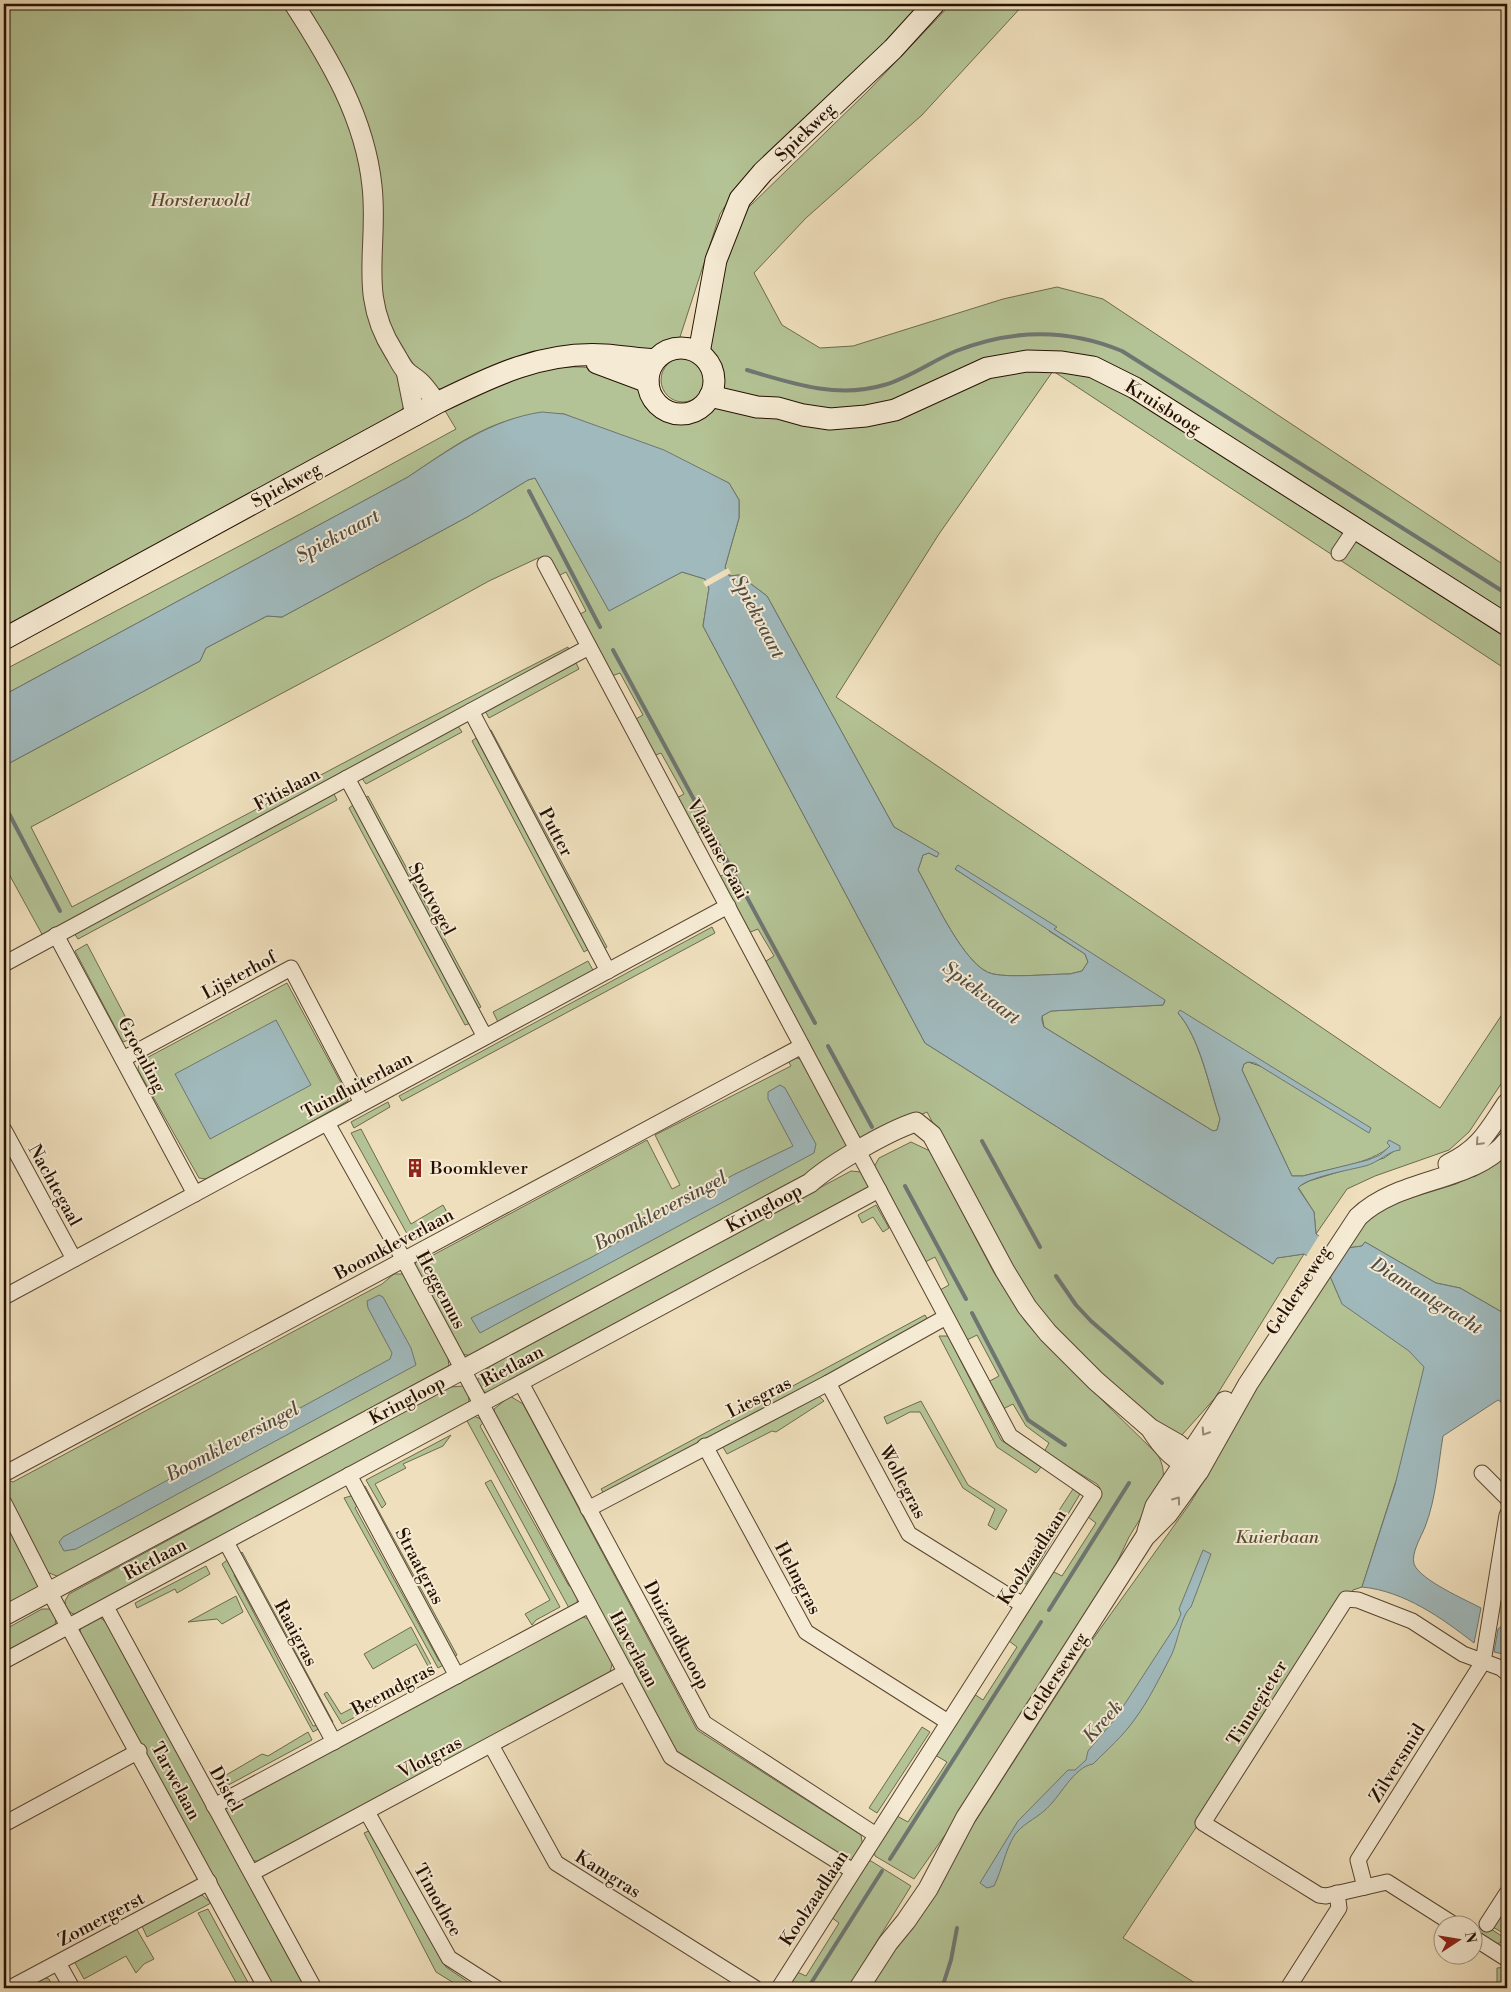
<svg xmlns="http://www.w3.org/2000/svg" width="1511" height="1992" font-family="'Libre Bodoni',serif">
	<style>
		.green { fill: #b4c395; stroke: #6d6a4c }
		.water { fill: #a0b9bc; stroke: #6f7672 }
		.pier { fill: #efdfbc }
		.lines { fill: none; stroke-linecap: round; stroke-linejoin: round }
		.stream { stroke: #6f7672; stroke-width: 4 }
		.minor-casing { stroke: #584430; stroke-width: 17 }
		.tertiary-casing { stroke: #584430; stroke-width: 21 }
		.secondary-casing { stroke: #261102; stroke-width: 23 }
		.minor { stroke: #f5ead3; stroke-width: 15 }
		.tertiary { stroke: #f5ead3; stroke-width: 19 }
		.secondary { stroke: #f5ead3; stroke-width: 21 }
		.oneway { stroke: #988875 }
		.labels { text-anchor: middle; stroke-width: 4; stroke-linejoin: round; paint-order: stroke }
		.street-label { font-size: 18px; fill: #261102; stroke: #f5ead3 }
		.park-label { font-size: 18px; font-style: italic; fill: #584f35; stroke: #f5ead3 }
		.poi-label { font-size: 18px; fill: #261102; stroke: #f5ead3; text-anchor: start }
		.water-label { font-size: 19px; font-style: italic; fill: #514c43; stroke: #f5ead3 }
	</style>
	<rect width="100%" height="100%" fill="#efdfbc"/>
	<filter id="stains"><feTurbulence type="fractalNoise" baseFrequency=".004" numOctaves="4"/><feColorMatrix values="0 0 0 0 .2 0 0 0 0 .09 0 0 0 0 .02 0 0 0 .5 -.17"/></filter>
	<radialGradient id="worn" r=".72"><stop offset=".6" stop-color="#630" stop-opacity="0"/><stop offset="1" stop-color="#630" stop-opacity=".3"/></radialGradient>
	<g class="green">
		<polygon points="4,4 922,4 853,76 736,189 720,214 679,340 653,354 534,352 504,361 452,387 440,389 430,385 420,374 393,333 405,404 398,417 4,630"/>
		<path d="M951,4H1024L922,115L806,218L754,273L782,325L820,348L853,346L1003,299L1057,287L1103,299L1507,567V670L1053,371L939,534L836,697L1440,1108L1507,1007V1075L1469,1132L1449,1150L1375,1176L1347,1189L1316,1234L1314,1212L1298,1187L1309,1181L1384,1158L1394,1151L1391,1146C1368,1165 1331,1168 1303,1176H1292L1242,1070L1244,1064L1248,1062L1263,1067L1178,1013C1200,1038 1209,1087 1220,1119L1217,1130L1213,1131L1044,1027L1042,1016L1051,1011L1163,1005L1165,1001L955,869L1050,929L1049,931L1085,954L1088,962L1082,971L1070,974C1050,974 1011,978 993,974C965,969 932,894 918,870L923,855L929,853L937,857L938,853L894,827L767,596L739,575L730,576L725,567L739,518V500L729,483L564,414C502,409 457,444 408,477L4,695V670L302,513L456,429L444,409C488,387 541,361 592,368C599,369 637,382 641,387C647,393 649,403 656,409C665,419 686,419 699,415C709,412 717,400 723,392L721,377L706,351L726,256L748,208L869,90Z"/>
		<circle cx="683" cy="380" r="22"/>
		<polygon points="535,478 609,610 682,572 705,579 709,588 703,626 925,1043 1273,1264 1276,1258 1304,1254 1215,1398 1181,1436 1170,1432 1138,1409 1073,1351 1013,1275 927,1112 863,1141 858,1137 763,963 774,956 758,929 748,933 717,878 728,872 704,829 695,835 675,799 684,794 661,753 653,756 634,720 643,715 620,673 609,677 576,616 586,611 566,572 556,577 546,559 538,558 489,581 382,640 31,827 72,907 400,733 568,647 569,652 43,936 4,865 4,766 200,661 206,648 267,616 282,617 469,516 528,480"/>
		<polygon points="576,663 579,669 489,718 485,711"/>
		<polygon points="458,726 462,732 366,784 361,777"/>
		<polygon points="491,730 607,947 603,949 486,733"/>
		<polygon points="476,738 589,949 584,952 472,741"/>
		<polygon points="334,794 337,800 78,939 74,933"/>
		<polygon points="368,796 481,1007 475,1010 362,800"/>
		<polygon points="353,805 471,1023 465,1025 349,808"/>
		<polygon points="712,927 715,933 402,1101 399,1096"/>
		<polygon points="87,944 136,1037 123,1042 75,951"/>
		<polygon points="588,961 594,972 499,1024 493,1012"/>
		<polygon points="287,983 346,1092 348,1092 348,1101 295,1131 296,1134 250,1159 248,1156 206,1179 199,1178 138,1070 139,1062"/>
		<polygon points="794,1057 803,1060 848,1147 830,1164 471,1356 463,1354 416,1270 415,1262 420,1258 424,1260 647,1140 672,1189 680,1185 655,1135 791,1066 787,1059"/>
		<polygon points="388,1102 390,1107 354,1128 351,1122"/>
		<polygon points="361,1129 411,1224 443,1205 450,1218 410,1239 351,1133"/>
		<path d="M911,1142L930,1151L993,1271L1025,1321L1043,1342L1158,1455C1163,1465 1164,1471 1163,1482L1129,1537L1111,1575L957,1818L914,1879L875,1856L874,1851L897,1816L908,1822L947,1762L935,1755L974,1694L983,1700L1017,1647L1009,1641L1052,1571L1062,1576L1096,1523L1088,1517C1094,1507 1107,1495 1097,1484L1044,1452L1049,1443L1026,1426L1013,1404L1003,1409L988,1382L999,1376L977,1335L967,1340L940,1290L949,1285L935,1257L925,1262L874,1167L879,1158Z"/>
		<polygon points="1507,1147 1507,1315 1460,1288 1436,1283 1365,1242 1362,1246 1340,1249 1365,1212 1456,1184 1482,1172"/>
		<polygon points="851,1171 861,1172 867,1178 868,1188 488,1393 481,1391 477,1382 480,1373 519,1349"/>
		<polygon points="876,1205 889,1228 883,1232 873,1217 862,1223 858,1215"/>
		<polygon points="1327,1269 1340,1299 1437,1369 1395,1484 1362,1587 1353,1590 1123,1938 1203,1988 868,1988 1090,1643 1191,1502 1215,1462 1223,1432"/>
		<polygon points="394,1274 405,1274 448,1357 449,1368 59,1577 47,1572 5,1491 7,1480 13,1482 382,1284"/>
		<polygon points="925,1315 929,1322 605,1495 601,1489"/>
		<polygon points="939,1336 948,1336 1001,1440 1041,1467 1036,1473 997,1447"/>
		<polygon points="463,1386 468,1392 469,1401 464,1409 80,1614 73,1614 66,1609 65,1601 69,1594 450,1387"/>
		<polygon points="817,1394 824,1401 776,1432 772,1431 727,1454 721,1444"/>
		<polygon points="510,1396 523,1404 697,1730 861,1835 863,1848 852,1861 846,1860 677,1752 495,1417 494,1409"/>
		<polygon points="921,1401 968,1485 1007,1510 996,1530 988,1525 995,1509 963,1488 920,1412 910,1412 887,1424 884,1417"/>
		<polygon points="472,1415 485,1421 480,1426 569,1586 573,1585 578,1594 577,1603 569,1608 466,1419"/>
		<polygon points="451,1435 443,1446 403,1464 406,1468 375,1484 386,1504 382,1508 366,1480"/>
		<polygon points="491,1480 560,1607 536,1620 532,1625 525,1614 550,1600 485,1483"/>
		<polygon points="365,1486 457,1655 453,1658 363,1487"/>
		<polygon points="1073,1489 1080,1494 1026,1584 1013,1581"/>
		<polygon points="354,1495 359,1504 355,1508 439,1661 443,1659 445,1664 438,1668 344,1498"/>
		<polygon points="4,1519 40,1587 4,1609"/>
		<polygon points="242,1552 333,1722 330,1724 239,1555"/>
		<polygon points="230,1558 237,1571 234,1575 313,1726 319,1725 320,1728 313,1732 222,1564"/>
		<polygon points="206,1566 210,1574 177,1593 175,1589 137,1608 135,1603"/>
		<polygon points="236,1596 243,1612 222,1624 217,1619 188,1622"/>
		<path d="M42,1609H50C57,1616 57,1620 53,1630L4,1656V1630Z"/>
		<polygon points="580,1616 591,1620 613,1661 610,1672 262,1862 249,1860 224,1812 228,1805"/>
		<polygon points="101,1618 108,1624 305,1988 271,1988 82,1638 80,1630 90,1620"/>
		<polygon points="411,1627 436,1674 342,1724 324,1694 327,1692 341,1714 429,1668 416,1644 373,1669 364,1654"/>
		<polygon points="922,1727 930,1732 877,1813 869,1808"/>
		<polygon points="308,1732 312,1740 221,1789 216,1781 262,1754 268,1756"/>
		<polygon points="371,1830 446,1967 477,1988 462,1988 436,1972 364,1833"/>
		<polygon points="867,1861 871,1861 911,1886 848,1988 787,1988 797,1972 806,1976 839,1923 831,1917"/>
		<polygon points="202,1895 211,1903 147,1937 141,1924 197,1896"/>
		<polygon points="1507,1901 1507,1932 1505,1934 1491,1926"/>
		<polygon points="208,1909 251,1988 239,1988 198,1913"/>
		<polygon points="1482,1923 1503,1937 1500,1943 1494,1944 1476,1932"/>
		<polygon points="136,1928 154,1959 144,1964 136,1973 126,1956 84,1979 74,1961"/>
		<polygon points="1507,1967 1507,1988 1497,1988 1497,1968"/>
		<polygon points="40,1977 49,1979 53,1988 20,1988"/>
	</g>
	<g class="water">
		<path d="M542,412L564,414L664,450L729,483L739,500V518L725,567L729,576L739,575L767,596L894,827L939,853L937,857L929,853L923,855L918,870C932,894 965,969 993,974C1011,978 1050,974 1070,974L1082,971L1088,962L1085,954L955,869L958,865L1057,927L1054,929L1165,1000L1163,1005L1051,1011L1042,1016V1021L1044,1027L1213,1131L1217,1130L1220,1119C1209,1086 1200,1038 1178,1013L1180,1010L1371,1128L1369,1133L1255,1063L1248,1062L1244,1064L1242,1070L1292,1176H1303L1368,1160L1380,1155L1390,1146L1387,1143L1389,1140L1400,1146V1150C1388,1151 1378,1163 1365,1166C1350,1170 1307,1177 1298,1188L1314,1212L1316,1234L1340,1249L1362,1246L1365,1242L1436,1283L1460,1288L1507,1315V1406L1498,1400L1443,1436C1438,1466 1436,1499 1425,1527C1421,1537 1411,1553 1414,1564C1420,1580 1466,1600 1481,1608L1474,1643C1442,1618 1404,1591 1362,1587L1395,1485L1424,1367L1409,1351L1342,1304L1327,1269L1304,1254L1277,1258L1273,1264L925,1043L703,626L709,588L705,579L682,572L609,611L535,478L528,480L469,516L282,617L267,616L206,648L200,661L4,766V695L408,477C450,449 492,419 542,412Z"/>
		<polygon points="276,1020 311,1085 210,1139 175,1074"/>
		<polygon points="780,1085 785,1088 816,1144 814,1153 480,1333 471,1318 592,1257 733,1175 793,1146 768,1099 768,1092"/>
		<polygon points="379,1295 383,1297 411,1348 416,1365 76,1549 64,1551 59,1542 63,1537 390,1359 392,1353 368,1308 367,1301"/>
		<path d="M1203,1550L1211,1554L1191,1607C1181,1615 1178,1642 1171,1656C1160,1677 1149,1700 1135,1719C1123,1736 1107,1750 1093,1764C1073,1767 1060,1798 1044,1811C1035,1819 1021,1825 1014,1836C1005,1851 1002,1870 994,1886L987,1888L980,1883L1018,1821L1068,1770H1075L1086,1760L1088,1751L1115,1719L1176,1625L1181,1614L1179,1609Z"/>
		<polygon points="1507,1622 1507,1655 1494,1652 1498,1629"/>
	</g>
	<g class="pier">
		<polygon points="728,568 731,573 706,587 703,582"/>
		<polygon points="1320,1234 1340,1246 1325,1271 1305,1258"/>
	</g>
	<g class="lines">
		<g class="stream">
			<path d="M747,370C791,383 837,399 884,385C909,378 932,361 956,351C1012,329 1067,328 1122,351L1507,594"/>
			<polyline points="529,491 600,627"/>
			<polyline points="613,650 815,1023"/>
			<polyline points="4,804 60,911"/>
			<polyline points="828,1046 872,1127"/>
			<polyline points="982,1141 1040,1247"/>
			<polyline points="905,1186 966,1299"/>
			<polyline points="1056,1276 1076,1305 1091,1321 1162,1383"/>
			<polyline points="972,1313 1028,1420 1065,1445"/>
			<polyline points="1049,1610 1129,1483"/>
			<polyline points="890,1859 1041,1622"/>
			<polyline points="808,1988 882,1871"/>
			<polyline points="942,1988 951,1960 957,1928"/>
		</g>
		<g class="minor-casing">
			<g id="minor">
				<polyline points="1339,553 1355,529"/>
				<polyline points="545,564 1010,1436 1094,1494 779,1988"/>
				<polyline points="471,711 608,971"/>
				<polyline points="347,778 485,1037"/>
				<polyline points="56,935 195,1194"/>
				<polyline points="4,964 589,647"/>
				<polyline points="123,1059 291,968 362,1103"/>
				<polyline points="327,1123 404,1260 671,1757 853,1871"/>
				<polyline points="4,1130 74,1259"/>
				<polyline points="4,1297 728,906"/>
				<polyline points="521,1383 704,1723 876,1835"/>
				<polyline points="828,1383 909,1534 1023,1605"/>
				<polyline points="705,1446 806,1632 948,1722"/>
				<polyline points="1482,1473 1507,1498"/>
				<polyline points="4,1474 802,1046"/>
				<polyline points="349,1475 457,1676"/>
				<polyline points="4,1503 50,1593 266,1988"/>
				<polyline points="588,1509 828,1383 946,1317"/>
				<polyline points="226,1542 334,1742"/>
				<polyline points="106,1607 314,1988"/>
				<polyline points="4,1661 879,1190"/>
				<polyline points="491,1745 556,1863 755,1988"/>
				<polyline points="214,1806 589,1605"/>
				<polyline points="367,1812 449,1958 496,1988"/>
				<polyline points="4,1824 139,1751"/>
				<polyline points="252,1873 626,1672"/>
				<polyline points="1365,1887 1358,1860 1483,1662 1507,1515"/>
				<polyline points="1453,1924 1387,1882 1326,1896 1319,1895 1203,1823 1346,1599 1358,1600 1412,1621 1463,1654 1501,1668 1507,1673"/>
				<polyline points="1487,1924 1507,1893"/>
				<polyline points="1474,1938 1507,1959"/>
				<polyline points="58,1963 72,1988"/>
				<polyline points="10,1988 209,1882"/>
				<polyline points="1288,1988 1339,1908 1337,1893"/>
			</g>
		</g>
		<g class="tertiary-casing">
			<g id="tertiary">
				<path d="M294,4C330,60 365,118 372,186C379,249 357,294 394,352C398,358 401,366 406,371C410,375 416,378 421,383C427,389 432,397 437,403"/>
				<polyline points="406,371 415,416"/>
				<path d="M1448,1164C1480,1149 1488,1131 1507,1103"/>
				<polyline points="1147,1531 1155,1506 1225,1401"/>
				<path d="M4,1616L810,1183C831,1164 888,1131 916,1122L932,1135L1005,1271L1027,1307L1048,1333L1096,1381L1150,1428L1178,1444L1190,1454L1199,1471C1176,1463 1163,1449 1150,1428"/>
				<path d="M859,1988L888,1943L906,1921L928,1889L966,1817L1145,1537L1168,1514L1199,1471L1248,1384L1358,1217C1399,1177 1475,1182 1507,1141"/>
			</g>
		</g>
		<g class="secondary-casing">
			<g id="secondary">
				<circle cx="681" cy="381" r="33"/>
				<polyline points="699,353 716,260 740,199 763,172 893,49 934,4"/>
				<polyline points="597,363 648,382"/>
				<polyline points="710,396 757,407 778,408 803,415 830,419 866,416 895,410 987,368 1027,361 1062,362 1093,367 1135,388 1507,625"/>
				<path d="M4,639L437,403C492,376 543,351 605,355C622,356 638,359 655,360"/>
			</g>
		</g>
		<use href="#minor" class="minor"/>
		<use href="#tertiary" class="tertiary"/>
		<use href="#secondary" class="secondary"/>
	</g>
	<defs><path id="oneway-chevron" d="M-2-3.5L2.5 0L-2 3.5" fill="none" stroke-width="1.6" stroke-linecap="round" stroke-linejoin="round" transform="scale(1.25)"/></defs>
	<g class="oneway">
		<use href="#oneway-chevron" transform="translate(1479 1142) rotate(133)"/>
		<use href="#oneway-chevron" transform="translate(1205 1432) rotate(123)"/>
		<use href="#oneway-chevron" transform="translate(1177 1500) rotate(-54)"/>
	</g>
	<defs>
		<g id="building-bare" transform="scale(1.5)"><path d="M-4-6H4V6H1V3H-1V6H-4ZM-2.5-4.3h1.7v1.8h-1.7ZM.8-4.3h1.7v1.8H.8ZM-2.5-1h1.7V.8h-1.7ZM.8-1h1.7V.8H.8Z" fill="#8f2418" stroke="#f5ead3" stroke-width="2.5" paint-order="stroke"/></g>
	</defs>
	<g fill-rule="evenodd">
		<use href="#building-bare" x="415" y="1168"/>
	</g>
	<g class="labels">
		<g class="street-label">
			<text transform="translate(805 132) rotate(-44)" y="6">Spiekweg</text>
			<text transform="translate(1163 407) rotate(32)" y="6">Kruisboog</text>
			<text transform="translate(286 485) rotate(-28)" y="6">Spiekweg</text>
			<text transform="translate(287 789) rotate(-28)" y="6">Fitislaan</text>
			<text transform="translate(556 832) rotate(62)" y="6">Putter</text>
			<text transform="translate(718 849) rotate(62)" y="6">Vlaamse Gaai</text>
			<text transform="translate(432 899) rotate(62)" y="6">Spotvogel</text>
			<text transform="translate(239 975) rotate(-28)" y="6">Lijsterhof</text>
			<text transform="translate(142 1055) rotate(62)" y="6">Groenling</text>
			<text transform="translate(357 1085) rotate(-28)" y="6">Tuinfluiterlaan</text>
			<text transform="translate(55 1185) rotate(61)" y="6">Nachtegaal</text>
			<text transform="translate(764 1208) rotate(-28)" y="6">Kringloop</text>
			<text transform="translate(394 1244) rotate(-28)" y="6">Boomkleverlaan</text>
			<text transform="translate(441 1290) rotate(62)" y="6">Heggemus</text>
			<text transform="translate(1298 1290) rotate(-57)" y="6">Gelderseweg</text>
			<text transform="translate(512 1366) rotate(-28)" y="6">Rietlaan</text>
			<text transform="translate(759 1397) rotate(-27)" y="6">Liesgras</text>
			<text transform="translate(407 1400) rotate(-28)" y="6">Kringloop</text>
			<text transform="translate(903 1482) rotate(62)" y="6">Wollegras</text>
			<text transform="translate(1032 1557) rotate(-57)" y="6">Koolzaadlaan</text>
			<text transform="translate(155 1559) rotate(-28)" y="6">Rietlaan</text>
			<text transform="translate(420 1566) rotate(62)" y="6">Straatgras</text>
			<text transform="translate(798 1578) rotate(62)" y="6">Helmgras</text>
			<text transform="translate(296 1633) rotate(62)" y="6">Raaigras</text>
			<text transform="translate(677 1635) rotate(62)" y="6">Duizendknoop</text>
			<text transform="translate(634 1649) rotate(62)" y="6">Haverlaan</text>
			<text transform="translate(1055 1677) rotate(-57)" y="6">Gelderseweg</text>
			<text transform="translate(393 1689) rotate(-28)" y="6">Beemdgras</text>
			<text transform="translate(1257 1703) rotate(-58)" y="6">Tinnegieter</text>
			<text transform="translate(430 1757) rotate(-28)" y="6">Vlotgras</text>
			<text transform="translate(1397 1763) rotate(-58)" y="6">Zilversmid</text>
			<text transform="translate(176 1781) rotate(62)" y="6">Tarwelaan</text>
			<text transform="translate(226 1789) rotate(61)" y="6">Distel</text>
			<text transform="translate(608 1874) rotate(32)" y="6">Kamgras</text>
			<text transform="translate(814 1898) rotate(-57)" y="6">Koolzaadlaan</text>
			<text transform="translate(438 1900) rotate(61)" y="6">Timothee</text>
			<text transform="translate(101 1919) rotate(-28)" y="6">Zomergerst</text>
		</g>
		<g class="park-label">
			<text x="200" y="206">Horsterwold</text>
			<text x="1277" y="1543">Kuierbaan</text>
		</g>
		<g class="poi-label">
			<text x="430" y="1174">Boomklever</text>
		</g>
		<g class="water-label">
			<text transform="translate(337 535) rotate(-28)" y="7">Spiekvaart</text>
			<text transform="translate(759 616) rotate(62)" y="7">Spiekvaart</text>
			<text transform="translate(982 992) rotate(37)" y="7">Spiekvaart</text>
			<text transform="translate(660 1210) rotate(-28)" y="7">Boomkleversingel</text>
			<text transform="translate(1427 1295) rotate(32)" y="7">Diamantgracht</text>
			<text transform="translate(232 1441) rotate(-28)" y="7">Boomkleversingel</text>
			<text transform="translate(1102 1721) rotate(-48)" y="7">Kreek</text>
		</g>
	</g>
	<rect width="1511" height="1992" fill="none" stroke="#efdfbc" stroke-width="20"/>
	<rect x="5" y="5" width="1501" height="1982" fill="none" stroke="#261102" stroke-width="2.5"/>
	<rect x="10" y="10" width="1491" height="1972" fill="none" stroke="#261102"/>
	<g transform="translate(1458 1940) rotate(78)"><circle r="24" fill="#f5ead3" stroke="#a2937f"/>
	<path d="M0-4L9 19L0 12L-9 19Z" fill="#8f2418"/>
	<text y="-8" font-size="14" font-weight="bold" text-anchor="middle" fill="#261102">N</text>
	</g>
	<rect width="100%" height="100%" filter="url(#stains)"/>
	<rect width="100%" height="100%" fill="url(#worn)"/>
</svg>
